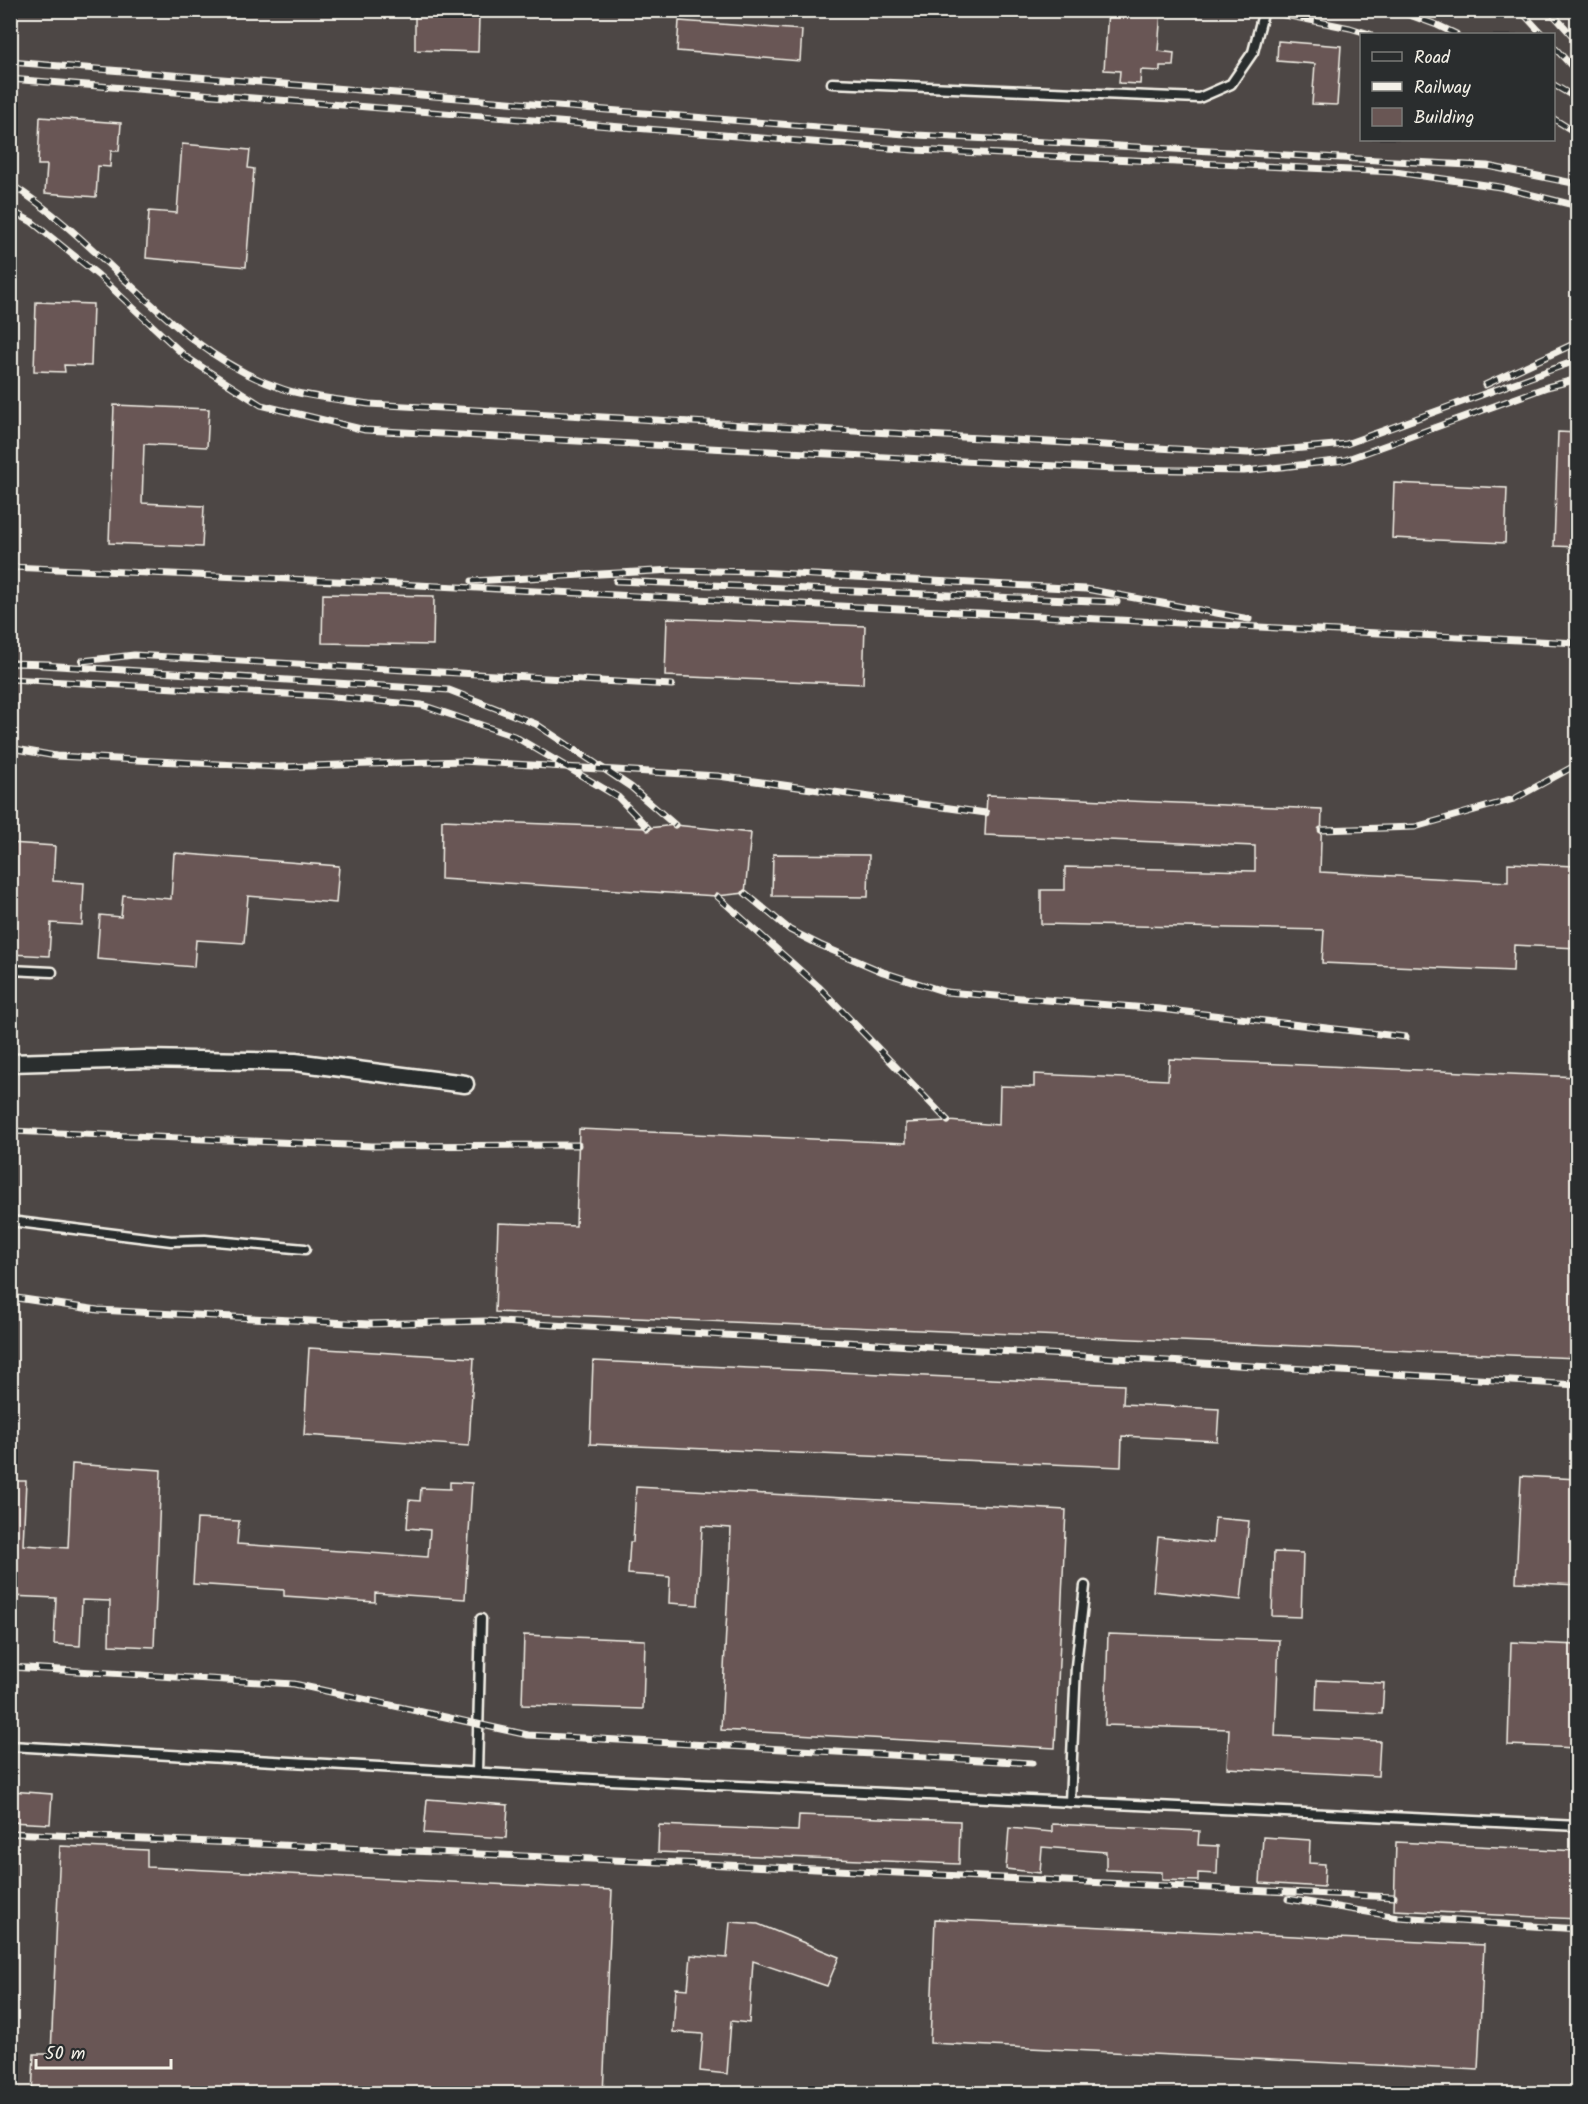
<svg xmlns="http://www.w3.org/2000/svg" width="1588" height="2104" font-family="Kalam,sans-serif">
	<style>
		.built { fill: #4d4644; fill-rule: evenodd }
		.building { fill: #695654; stroke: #f4f1e8; stroke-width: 1.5 }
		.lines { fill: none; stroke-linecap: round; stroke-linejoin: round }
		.service-casing { stroke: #f4f1e8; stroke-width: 13 }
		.minor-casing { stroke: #f4f1e8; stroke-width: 21 }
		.service { stroke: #2a2d2e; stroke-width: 8 }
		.minor { stroke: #2a2d2e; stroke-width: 16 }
		.rail-casing { stroke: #f4f1e8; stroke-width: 7 }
		.rail { stroke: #2a2d2e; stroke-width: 4.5; stroke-dasharray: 14; stroke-linecap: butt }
	</style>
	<rect width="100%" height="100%" fill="#3d3939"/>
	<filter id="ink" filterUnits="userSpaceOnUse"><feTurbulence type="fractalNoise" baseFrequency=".0167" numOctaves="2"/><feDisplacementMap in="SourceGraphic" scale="12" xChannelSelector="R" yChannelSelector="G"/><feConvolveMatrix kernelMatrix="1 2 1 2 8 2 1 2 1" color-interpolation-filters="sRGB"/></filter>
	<g filter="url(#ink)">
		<path class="built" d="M11,11H1577V2093H11ZM1362,34H1554V140H1362Z"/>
		<g class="building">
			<polygon points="1108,10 1161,10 1158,51 1174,53 1173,66 1160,66 1160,71 1141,70 1140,84 1119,83 1120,71 1104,70"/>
			<polygon points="415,15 479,17 478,52 415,50"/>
			<polygon points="679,21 802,30 800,61 677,51"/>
			<polygon points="1278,41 1341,46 1337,105 1312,104 1315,64 1277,61"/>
			<polygon points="40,117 121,123 119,151 111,151 110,167 98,166 96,197 45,193 47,165 38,165"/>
			<polygon points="182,144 250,150 248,168 254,169 246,267 146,258 149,211 177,213"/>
			<polygon points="36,302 93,304 91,366 64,365 65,372 34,371"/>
			<polygon points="114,405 209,409 207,447 144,444 142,503 204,506 202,547 109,543"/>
			<polygon points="1558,432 1578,433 1578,547 1554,546"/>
			<polygon points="1394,483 1507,488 1505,543 1392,538"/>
			<polygon points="323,594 434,596 433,645 322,643"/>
			<polygon points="667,618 865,626 863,684 665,676"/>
			<polygon points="987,795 1322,809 1320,872 1508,882 1508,863 1575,866 1574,885 1578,885 1578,948 1514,945 1513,971 1322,963 1324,930 1041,924 1041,890 1065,890 1065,867 1255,871 1255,846 985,835"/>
			<polygon points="442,820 648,828 675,825 751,833 745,893 717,896 441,879"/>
			<polygon points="10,843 55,846 53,881 84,883 82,925 51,923 49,956 10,954"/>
			<polygon points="174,853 339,866 336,903 248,896 244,943 196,940 194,967 97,959 100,915 121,917 123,895 171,899"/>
			<polygon points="773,854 869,855 868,897 772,896"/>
			<polygon points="1169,1059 1578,1077 1578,1358 495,1312 498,1223 576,1226 579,1129 906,1143 906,1123 948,1121 999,1125 1000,1086 1034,1087 1034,1074 1168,1080"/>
			<polygon points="309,1348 474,1358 469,1446 304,1435"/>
			<polygon points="593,1361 1124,1385 1123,1404 1219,1409 1217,1441 1122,1436 1121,1467 590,1444"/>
			<polygon points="72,1464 161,1470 154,1647 109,1645 110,1601 82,1600 80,1646 54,1644 56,1598 10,1596 10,1481 26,1481 23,1545 68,1548"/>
			<polygon points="1521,1476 1578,1479 1578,1585 1516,1582"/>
			<polygon points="450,1482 472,1483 465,1599 375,1593 375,1602 284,1596 284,1590 193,1584 197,1519 239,1521 237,1544 428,1557 430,1530 407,1528 409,1500 420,1501 421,1488 450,1489"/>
			<polygon points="636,1487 1066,1510 1055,1748 721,1730 731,1528 702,1526 698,1605 669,1603 670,1577 628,1574 630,1542 633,1542"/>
			<polygon points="1215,1518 1249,1521 1241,1600 1153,1591 1158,1537 1213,1543"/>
			<polygon points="1274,1552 1303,1553 1301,1617 1272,1616"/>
			<polygon points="1108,1634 1279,1640 1275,1736 1380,1741 1378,1776 1227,1768 1229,1729 1105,1725"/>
			<polygon points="524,1635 645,1640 643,1709 522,1705"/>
			<polygon points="1511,1642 1578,1645 1578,1748 1508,1745"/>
			<polygon points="1317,1680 1384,1683 1382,1714 1316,1711"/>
			<polygon points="10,1791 52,1794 50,1824 10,1822"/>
			<polygon points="427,1799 508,1805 506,1838 424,1833"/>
			<polygon points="799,1815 960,1821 959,1864 658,1852 659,1825 798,1831"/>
			<polygon points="1052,1824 1199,1831 1198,1845 1218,1846 1217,1874 1198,1873 1198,1881 1162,1880 1162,1872 1106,1870 1106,1852 1042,1847 1040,1873 1006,1869 1009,1828 1052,1832"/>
			<polygon points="1263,1837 1310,1840 1309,1863 1325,1864 1324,1887 1260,1883"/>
			<polygon points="1396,1842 1578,1851 1578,1919 1394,1910"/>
			<polygon points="60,1846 147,1850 147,1867 612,1890 603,2094 32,2094 34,2054 51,2054"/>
			<polygon points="935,1919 1484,1945 1478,2070 930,2043"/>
			<polygon points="730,1922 758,1924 839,1957 827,1986 753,1961 749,2023 731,2021 727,2074 700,2071 703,2034 673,2032 676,1988 688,1989 691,1955 727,1958"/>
		</g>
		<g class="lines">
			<g class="service-casing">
				<g id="service">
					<polyline points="832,83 1199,98 1231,84 1253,52 1264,10"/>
					<polyline points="10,970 52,972"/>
					<polyline points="10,1221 171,1241 205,1240 305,1249"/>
					<polyline points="10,1746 611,1780 1578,1826"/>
					<polyline points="477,1772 481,1619"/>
					<polyline points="1070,1802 1076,1666 1085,1586"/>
				</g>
			</g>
			<g class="minor-casing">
				<polyline id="minor" points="10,1063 145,1059 295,1062 465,1084"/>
			</g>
			<use href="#service" class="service"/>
			<use href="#minor" class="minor"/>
			<g class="rail-casing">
				<g id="rail">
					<polyline points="1260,10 1350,28 1370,34"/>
					<polyline points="1396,10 1437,25 1456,34"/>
					<polyline points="1520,10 1542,34"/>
					<polyline points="1549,10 1578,42"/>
					<polyline points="1554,47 1578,73"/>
					<polyline points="10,62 917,135 1487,166 1578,184"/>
					<polyline points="10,79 914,150 1395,172 1500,187 1578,206"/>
					<polyline points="1554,85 1578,99"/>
					<polyline points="1554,119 1578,134"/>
					<path d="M10,184C107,244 172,352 283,389C307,397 343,400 369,404L1248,453L1346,444L1578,360"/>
					<polyline points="10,210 32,222 98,275 186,357 261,405 365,430 1114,469 1244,471 1345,460 1547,387 1578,379"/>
					<polyline points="1485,385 1578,342"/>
					<polyline points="10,567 358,582 1578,643"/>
					<polyline points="472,581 673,570 756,572 1086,589 1249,619"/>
					<polyline points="616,581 1117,602"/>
					<polyline points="82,661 134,655 672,685"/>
					<polyline points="10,663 49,664"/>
					<polyline points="42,665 449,690 536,724 631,787 675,825"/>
					<polyline points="10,679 323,696 422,705 514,736 618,797 648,828"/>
					<polyline points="10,748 56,756 279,767 462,761 718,776 986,813"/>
					<polyline points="1321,830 1415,827 1514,799 1578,764"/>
					<polyline points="745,893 790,930 820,945 883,972 946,992 1160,1009 1406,1037"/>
					<polyline points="717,896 819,987 948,1121"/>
					<polyline points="10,1131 372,1146 578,1145"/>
					<polyline points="10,1297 98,1310 368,1324 485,1321 1578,1385"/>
					<polyline points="10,1667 294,1684 528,1735 1032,1763"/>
					<polyline points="10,1833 816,1869 1394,1897"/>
					<polyline points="1288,1899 1398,1917 1578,1929"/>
				</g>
			</g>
			<use href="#rail" class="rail"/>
		</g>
	</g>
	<rect width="1588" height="2104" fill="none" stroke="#2a2d2e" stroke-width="36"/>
	<rect x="18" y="18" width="1552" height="2068" fill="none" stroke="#f4f1e8" stroke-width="2" filter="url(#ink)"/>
	<rect x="1360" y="33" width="195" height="108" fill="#2a2d2e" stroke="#7b7b78" stroke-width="1.5"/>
	<rect x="1372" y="52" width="30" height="9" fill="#2a2d2e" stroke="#7b7b78" stroke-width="1.5"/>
	<text x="1414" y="63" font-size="18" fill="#f4f1e8">Road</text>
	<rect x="1372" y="82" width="30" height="9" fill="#f4f1e8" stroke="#7b7b78" stroke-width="1.5"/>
	<text x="1414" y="93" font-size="18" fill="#f4f1e8">Railway</text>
	<rect x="1372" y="108" width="30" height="18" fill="#695654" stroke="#7b7b78" stroke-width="1.5"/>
	<text x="1414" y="123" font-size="18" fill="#f4f1e8">Building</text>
	<path d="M36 2059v9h135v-9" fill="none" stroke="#f4f1e8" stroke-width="3"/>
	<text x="45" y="2059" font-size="18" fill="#f4f1e8" stroke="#2a2d2e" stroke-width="4.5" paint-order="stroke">50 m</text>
</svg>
